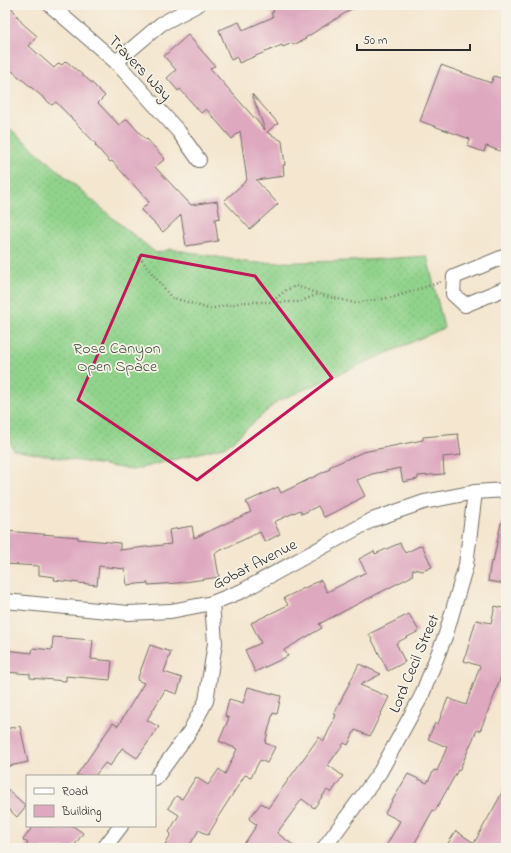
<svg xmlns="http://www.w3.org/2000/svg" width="511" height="853" font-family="'Indie Flower',sans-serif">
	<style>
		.grass { fill: url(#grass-dots); stroke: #5e7f5c }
		.building { fill: #dea8bf }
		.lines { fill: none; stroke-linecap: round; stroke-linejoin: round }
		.street-casing { stroke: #716c64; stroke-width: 16 }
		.path { stroke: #716c64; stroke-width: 2.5; stroke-dasharray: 1 3; stroke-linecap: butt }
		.street { stroke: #fff; stroke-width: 14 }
		.marked { fill: none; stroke: #c2185b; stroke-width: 3; stroke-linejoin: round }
		.labels { text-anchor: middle; stroke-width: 3.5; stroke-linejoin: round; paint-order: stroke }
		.street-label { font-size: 16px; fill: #2b2b2b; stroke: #f7f3e8 }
		.park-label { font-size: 16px; fill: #445543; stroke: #f7f3e8 }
	</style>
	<defs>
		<pattern id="grass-dots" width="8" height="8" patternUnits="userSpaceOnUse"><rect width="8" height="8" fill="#91d38c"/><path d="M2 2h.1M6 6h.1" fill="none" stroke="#7db579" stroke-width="1.8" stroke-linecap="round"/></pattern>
	</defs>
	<rect width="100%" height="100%" fill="#f7f3e8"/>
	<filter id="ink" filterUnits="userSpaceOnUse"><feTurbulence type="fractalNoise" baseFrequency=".025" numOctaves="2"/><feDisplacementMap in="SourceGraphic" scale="8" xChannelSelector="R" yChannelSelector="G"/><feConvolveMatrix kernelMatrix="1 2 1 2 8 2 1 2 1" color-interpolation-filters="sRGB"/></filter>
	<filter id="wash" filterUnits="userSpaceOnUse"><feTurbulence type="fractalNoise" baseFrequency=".012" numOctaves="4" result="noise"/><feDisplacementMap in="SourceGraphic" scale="16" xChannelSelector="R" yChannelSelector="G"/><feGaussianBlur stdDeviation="0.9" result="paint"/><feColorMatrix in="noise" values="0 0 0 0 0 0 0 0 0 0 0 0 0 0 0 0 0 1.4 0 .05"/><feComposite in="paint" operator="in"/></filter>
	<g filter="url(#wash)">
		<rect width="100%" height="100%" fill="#f4e6cf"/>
		<polygon class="grass" points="5,124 115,220 156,253 171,249 252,263 350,261 427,256 444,328 278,401 227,446 133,470 13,450 5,424"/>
		<g id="blocks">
			<g class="building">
				<polygon points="5,5 10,5 22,23 37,36 29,46 54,68 59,63 62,65 66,61 92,83 105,96 98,103 119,125 127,119 146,140 147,139 165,159 155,167 191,205 217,201 220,218 215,219 218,241 186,246 181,215 163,232 141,210 149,202 112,161 110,162 95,145 96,144 56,102 52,105 5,65"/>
				<polygon points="270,5 358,5 305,38 306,39 293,45 292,43 283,47 282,45 239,63 237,57 231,60 219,30 239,22 243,30 273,17 271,13 274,12"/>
				<polygon points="188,35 215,66 210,68 265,130 252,94 278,123 267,132 282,141 285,165 283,165 284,176 256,180 278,204 250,229 224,201 247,180 240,131 232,139 206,109 201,113 180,89 178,91 167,78 176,70 164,56"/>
				<polygon points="441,65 491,83 494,76 506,80 506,153 486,146 484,152 467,146 470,139 420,121"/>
				<polygon points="458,434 461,455 443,457 444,474 418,476 418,479 403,482 400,468 372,474 357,480 365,496 341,509 324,517 318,506 302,514 300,510 274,522 280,534 265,542 260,532 215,553 219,577 178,583 148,585 148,583 127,585 125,569 99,566 97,585 54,580 55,577 39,575 39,566 5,564 5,531 78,537 78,539 120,543 120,550 171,544 169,530 192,526 194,538 251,512 246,502 278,487 281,493 330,469 329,467 363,452 423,440 423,437"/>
				<polygon points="501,523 506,524 506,584 488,581 491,561 493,562"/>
				<polygon points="400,543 405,553 422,545 432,567 423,571 413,569 412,576 319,624 322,628 284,650 288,656 255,672 245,650 261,643 251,623 288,605 284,598 321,580 327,592 349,581 366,572 359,559 374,551 375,554"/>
				<polygon points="495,606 506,609 506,660 495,694 480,731 477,730 459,771 458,770 435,811 433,810 412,848 385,848 400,821 385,813 408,774 427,783 434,770 437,771 447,747 428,739 435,723 438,724 448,698 466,705 480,666 464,661 476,620 491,623"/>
				<polygon points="409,614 419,631 396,643 405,662 388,671 369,634"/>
				<polygon points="53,637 93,640 91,659 112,661 110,680 66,676 66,681 30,678 30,674 5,672 5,650 32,653 33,648 52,650"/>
				<polygon points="150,645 171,652 164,672 182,678 177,694 165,690 147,720 159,727 137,758 122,748 110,766 105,763 95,776 76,776 113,723 118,726 144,683 137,680"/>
				<polygon points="359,664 381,674 360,685 389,697 370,736 355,730 348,745 344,743 328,765 343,776 331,793 327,790 314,808 302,799 277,833 297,848 241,848 257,825 249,819 261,803 268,808 319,737 324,741 336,715 334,714"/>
				<polygon points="248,687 281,696 277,714 273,713 265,743 275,747 267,763 260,760 251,777 245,775 216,820 217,820 208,835 199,830 188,848 163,848 171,834 169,832 179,815 168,808 176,796 182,799 196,777 208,785 219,769 225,774 237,749 219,741 229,718 225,716 229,699 243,703"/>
				<polygon points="20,726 28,762 5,767 5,729"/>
				<polygon points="506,786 506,840 501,848 445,848 456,831 474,843"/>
				<polygon points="5,787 26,806 17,817 5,806"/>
				<polygon points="33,826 73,826 83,833 73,848 24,848 28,843 23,840"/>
			</g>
		</g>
	</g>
	<g filter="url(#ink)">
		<use href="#blocks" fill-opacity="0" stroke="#716c64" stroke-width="1"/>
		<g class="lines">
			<g class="street-casing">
				<g id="street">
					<polyline points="50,5 116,62 179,132 199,160"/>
					<polyline points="116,62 161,24 197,5"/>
					<polyline points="506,256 454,277 453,294 465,305 506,288"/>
					<polyline points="5,601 128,613 171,611 212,603 242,591 372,520 424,502 475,492 506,490"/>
					<polyline points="155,779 190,731 206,701 215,643 212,603"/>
					<polyline points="104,848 121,826"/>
					<polyline points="324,848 380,772 421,697 446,634 466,565 475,492"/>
				</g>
			</g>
			<g class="path">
				<polyline points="139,257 171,297 209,309 244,302 299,302 318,294 355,303 394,297 441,282"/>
				<polyline points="273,301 286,290 296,286 317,293"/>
			</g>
			<use href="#street" class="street"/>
		</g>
	</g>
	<path class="marked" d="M141,255L255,276L332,378L197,480L78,400Z"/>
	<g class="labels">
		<g class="street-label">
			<text transform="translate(141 67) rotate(46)" y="6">Travers Way</text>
			<text transform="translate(254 563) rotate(-27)" y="6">Gobat Avenue</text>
			<text transform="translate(413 663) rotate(-67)" y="6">Lord Cecil Street</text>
		</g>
		<g class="park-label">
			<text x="117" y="353">Rose Canyon<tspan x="117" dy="18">Open Space</tspan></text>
		</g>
	</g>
	<rect width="511" height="853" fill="none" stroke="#f7f3e8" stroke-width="20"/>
	<rect x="26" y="775" width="130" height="52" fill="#f7f3e8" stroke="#a5a39c"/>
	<rect x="34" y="788" width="20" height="6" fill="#ffffff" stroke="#a5a39c"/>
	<text x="62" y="795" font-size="12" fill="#2b2b2b">Road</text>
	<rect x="34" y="805" width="20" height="12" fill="#dea8bf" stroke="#a5a39c"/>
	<text x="62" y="815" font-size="12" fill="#2b2b2b">Building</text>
	<path d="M357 44v6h113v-6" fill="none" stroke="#2b2b2b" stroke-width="2"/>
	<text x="363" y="44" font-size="12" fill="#2b2b2b" stroke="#f7f3e8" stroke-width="3" paint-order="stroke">50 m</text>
</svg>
